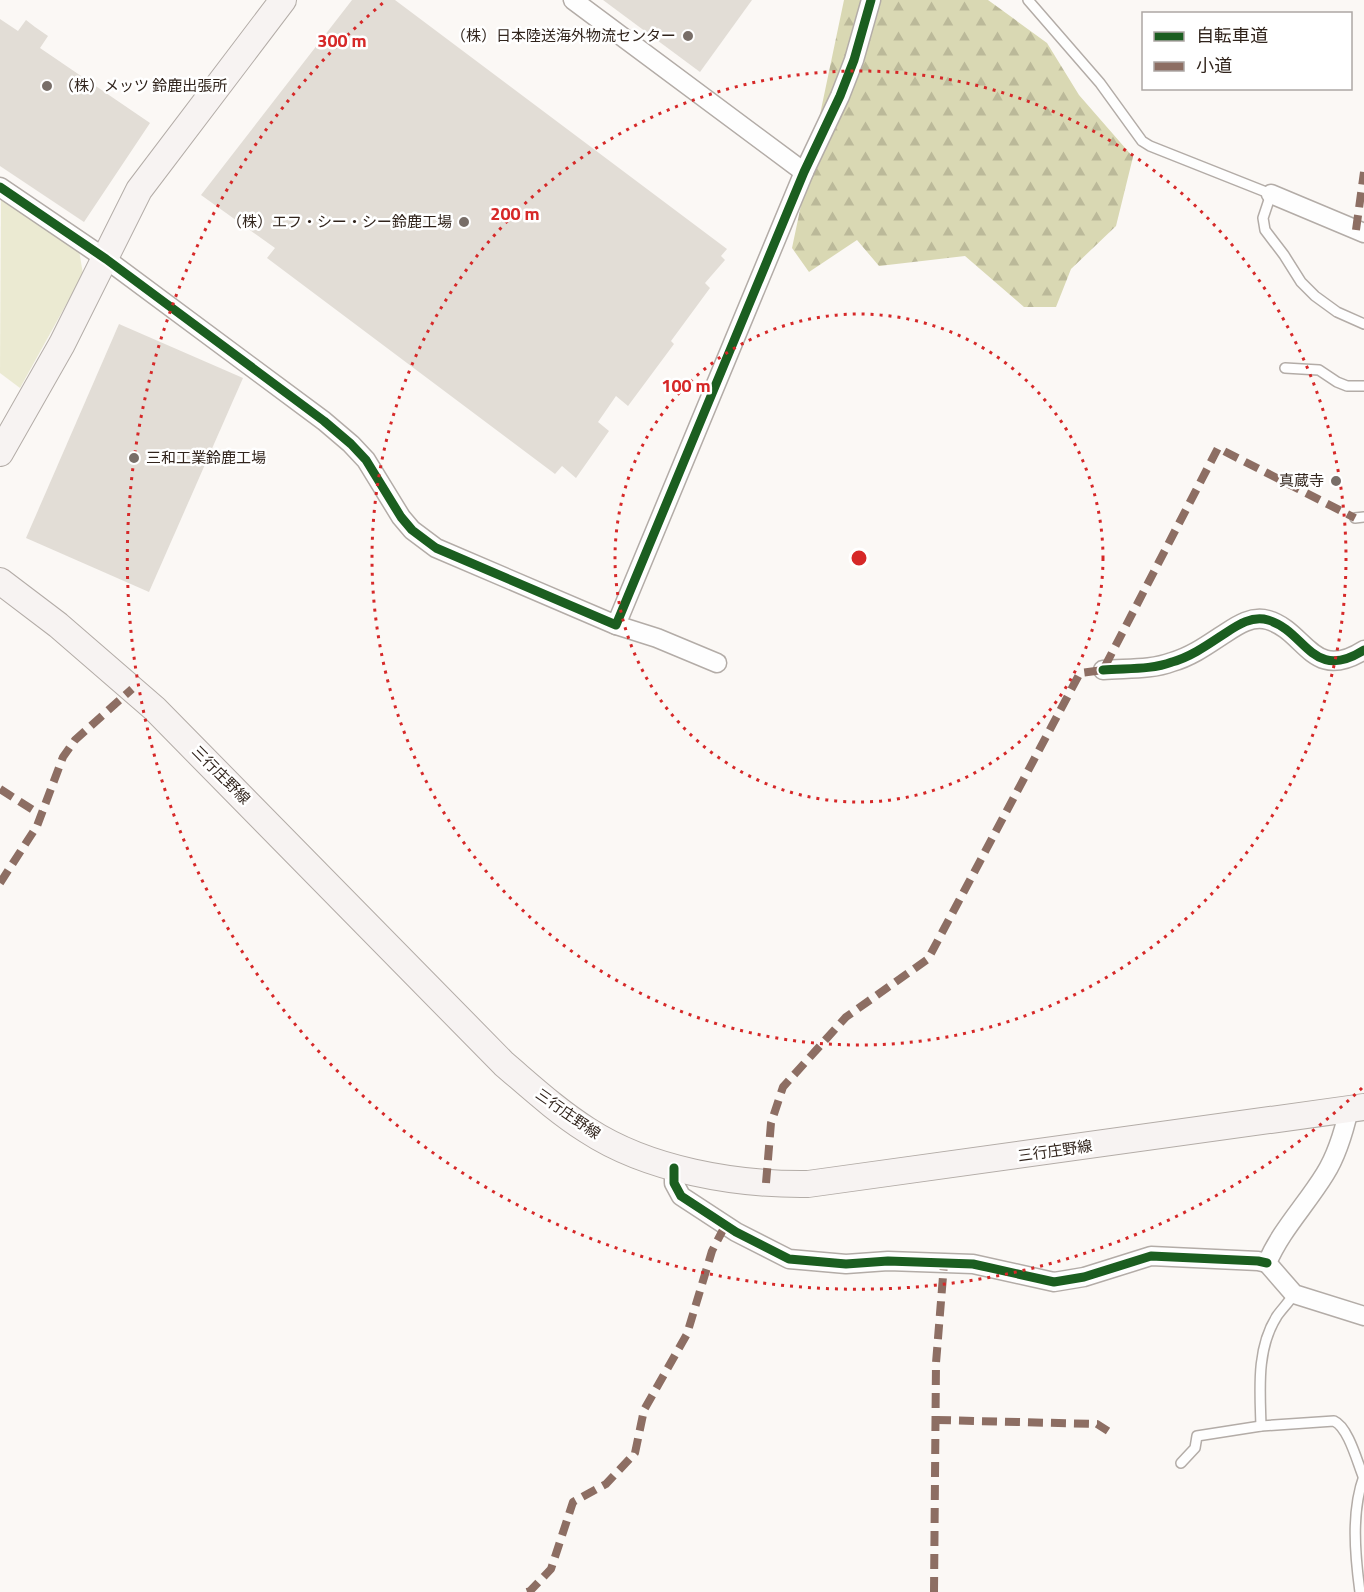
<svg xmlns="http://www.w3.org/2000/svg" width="1364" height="1592" font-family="'Titillium Web','Noto Sans JP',sans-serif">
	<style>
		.forest { fill: url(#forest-firs) }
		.park { fill: #ebead2 }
		.building { fill: #e2ddd6 }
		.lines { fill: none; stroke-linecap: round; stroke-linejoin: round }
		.lane-casing { stroke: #b3aca7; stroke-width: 12 }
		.street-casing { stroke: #b3aca7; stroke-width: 21 }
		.secondary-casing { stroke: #b3aca7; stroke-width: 28 }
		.lane { stroke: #fefefe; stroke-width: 9 }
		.street { stroke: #fefefe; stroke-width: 18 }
		.secondary { stroke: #f7f3f2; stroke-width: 26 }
		.quiet { stroke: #8d6e63; stroke-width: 8; stroke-dasharray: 15 8; stroke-linecap: butt }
		.cycleway-casing { stroke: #fff; stroke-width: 13 }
		.cycleway { stroke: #1b5e20; stroke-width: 9 }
		.ring { fill: none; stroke: #d62828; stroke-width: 3; stroke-dasharray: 3 6 }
		.poi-dot { fill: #786e68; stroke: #fff; stroke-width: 2 }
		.labels { text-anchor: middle; stroke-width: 5; stroke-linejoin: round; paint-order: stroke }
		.poi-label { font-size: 15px; fill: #31241c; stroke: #fff; text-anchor: end }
		.street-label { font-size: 15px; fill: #31241c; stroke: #fff }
		.centre { fill: #d62828; stroke: #fff; stroke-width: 3 }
		.ring-label { font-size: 18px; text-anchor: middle; font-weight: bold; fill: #d62828; stroke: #fff; stroke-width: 5; stroke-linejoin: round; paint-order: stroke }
	</style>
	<defs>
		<pattern id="forest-firs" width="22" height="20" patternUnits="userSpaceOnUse" patternTransform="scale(1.5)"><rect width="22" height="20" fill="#d9d8b3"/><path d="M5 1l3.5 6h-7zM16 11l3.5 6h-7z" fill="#bbb999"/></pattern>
	</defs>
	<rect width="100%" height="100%" fill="#fbf8f5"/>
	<polygon class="forest" points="844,0 988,0 1047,43 1079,95 1133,157 1116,226 1071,269 1056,307 1024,307 965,256 879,266 857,240 809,272 792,248"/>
	<polygon class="park" points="1,199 79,250 83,274 20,388 0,373"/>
	<g class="building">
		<polygon points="352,0 395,0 727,249 721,256 725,260 705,283 710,288 671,341 674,344 628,406 616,396 598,422 609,431 576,478 562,466 555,474 267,258 275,248 201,195"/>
		<polygon points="603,0 752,0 700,72"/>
		<polygon points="0,19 18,31 26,20 35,27 48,36 40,48 150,123 84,222 0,166"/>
		<polygon points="119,324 243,378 149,592 26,538"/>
	</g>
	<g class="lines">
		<g class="lane-casing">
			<g id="lane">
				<polyline points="1028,0 1100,83 1142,141 1150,146 1271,194 1263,218 1265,230 1284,255 1301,282 1315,296 1337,312 1364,324"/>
				<polyline points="1285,368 1319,370 1337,382 1347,386 1364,386"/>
				<polyline points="1355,518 1364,517"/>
				<path d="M1261,1426C1260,1390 1256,1349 1277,1316C1282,1309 1289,1302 1294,1294"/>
				<path d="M1181,1463L1195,1448L1197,1436L1261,1426L1334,1421C1348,1427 1357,1461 1363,1476"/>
				<path d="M1360,1592C1355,1555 1351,1511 1364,1476"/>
			</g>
		</g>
		<g class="street-casing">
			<g id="street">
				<polyline points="573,0 804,172"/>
				<polyline points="0,187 106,259 324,421 351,444 366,460 401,517 412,530 436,548 616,625 804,172 840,96 854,60 871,0"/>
				<polyline points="1271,194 1364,233"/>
				<polyline points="616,625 657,638 717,663"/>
				<path d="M1103,670C1126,668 1151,670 1172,662C1190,657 1206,646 1221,636C1235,627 1250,615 1268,620C1306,631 1312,683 1364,650"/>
				<path d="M1349,1109C1344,1131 1337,1155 1325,1174C1306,1205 1281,1230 1267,1263L1294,1294L1364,1316"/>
				<polyline points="674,1168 674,1183 681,1196 736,1232 789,1259 846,1264 888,1261 973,1264 1054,1282 1084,1277 1151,1256 1258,1261 1267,1263"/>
			</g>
		</g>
		<g class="secondary-casing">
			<g id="secondary">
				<polyline points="0,453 62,344 139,190 283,0"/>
				<path d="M0,581L58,625L155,709L504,1064C531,1087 557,1111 587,1130C648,1170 736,1185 808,1184L1364,1107"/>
			</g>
		</g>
		<use href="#lane" class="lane"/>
		<use href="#street" class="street"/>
		<use href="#secondary" class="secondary"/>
		<g class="quiet">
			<polyline points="1356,230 1364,172"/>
			<polyline points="0,789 41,815"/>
			<polyline points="0,883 37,826 63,757 75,740 132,689"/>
			<polyline points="766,1183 771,1123 783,1087 846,1017 928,959 1080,673 1103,670 1218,448 1355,518"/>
			<polyline points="936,1420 1097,1424 1108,1431"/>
			<polyline points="527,1592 530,1591 551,1569 573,1502 606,1484 635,1453 644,1410 687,1334 712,1251 726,1224"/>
			<polyline points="934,1592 936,1363 944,1264"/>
		</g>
		<g class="cycleway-casing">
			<g id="cycleway">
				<polyline points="0,187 106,259 324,421 351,444 366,460 401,517 412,530 436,548 616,625 804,172 840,96 854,60 871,0"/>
				<path d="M1103,670C1126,668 1151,670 1172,662C1190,657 1206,646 1221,636C1235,627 1250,615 1268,620C1306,631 1312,683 1364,650"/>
				<polyline points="674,1168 674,1183 681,1196 736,1232 789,1259 846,1264 888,1261 973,1264 1054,1282 1084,1277 1151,1256 1258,1261 1267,1263"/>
			</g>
		</g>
		<use href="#cycleway" class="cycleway"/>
	</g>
	<g class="ring">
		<circle cx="859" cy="558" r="244"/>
		<circle cx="859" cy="558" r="487"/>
		<path d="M1362 1088A731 731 0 1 1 384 2"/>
	</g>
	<g class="poi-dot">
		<circle cx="688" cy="36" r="6"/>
		<circle cx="47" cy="86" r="6"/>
		<circle cx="464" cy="222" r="6"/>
		<circle cx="134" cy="458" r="6"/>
		<circle cx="1336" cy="481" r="6"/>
	</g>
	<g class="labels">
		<g class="poi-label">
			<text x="676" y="41">（株）日本陸送海外物流センター</text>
			<text x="59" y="91" text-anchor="start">（株）メッツ 鈴鹿出張所</text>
			<text x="452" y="227">（株）エフ・シー・シー鈴鹿工場</text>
			<text x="146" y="463" text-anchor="start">三和工業鈴鹿工場</text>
			<text x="1324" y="486">真蔵寺</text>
		</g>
		<g class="street-label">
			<text transform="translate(221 775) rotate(45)" y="5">三行庄野線</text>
			<text transform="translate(568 1114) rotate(35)" y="5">三行庄野線</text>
			<text transform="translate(1055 1151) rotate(-8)" y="5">三行庄野線</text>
		</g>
	</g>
	<circle cx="859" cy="558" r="9" class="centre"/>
	<g class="ring-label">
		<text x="342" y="47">300 m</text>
		<text x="515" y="220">200 m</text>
		<text x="686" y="392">100 m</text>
	</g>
	<rect x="1142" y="12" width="210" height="78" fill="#ffffff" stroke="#ada7a4" stroke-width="1.5"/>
	<rect x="1154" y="32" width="30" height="9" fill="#1b5e20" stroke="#ada7a4" stroke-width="1.5"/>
	<text x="1196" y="42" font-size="18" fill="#31241c">自転車道</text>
	<rect x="1154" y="62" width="30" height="9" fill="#8d6e63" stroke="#ada7a4" stroke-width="1.5"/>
	<text x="1196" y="72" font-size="18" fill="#31241c">小道</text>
</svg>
